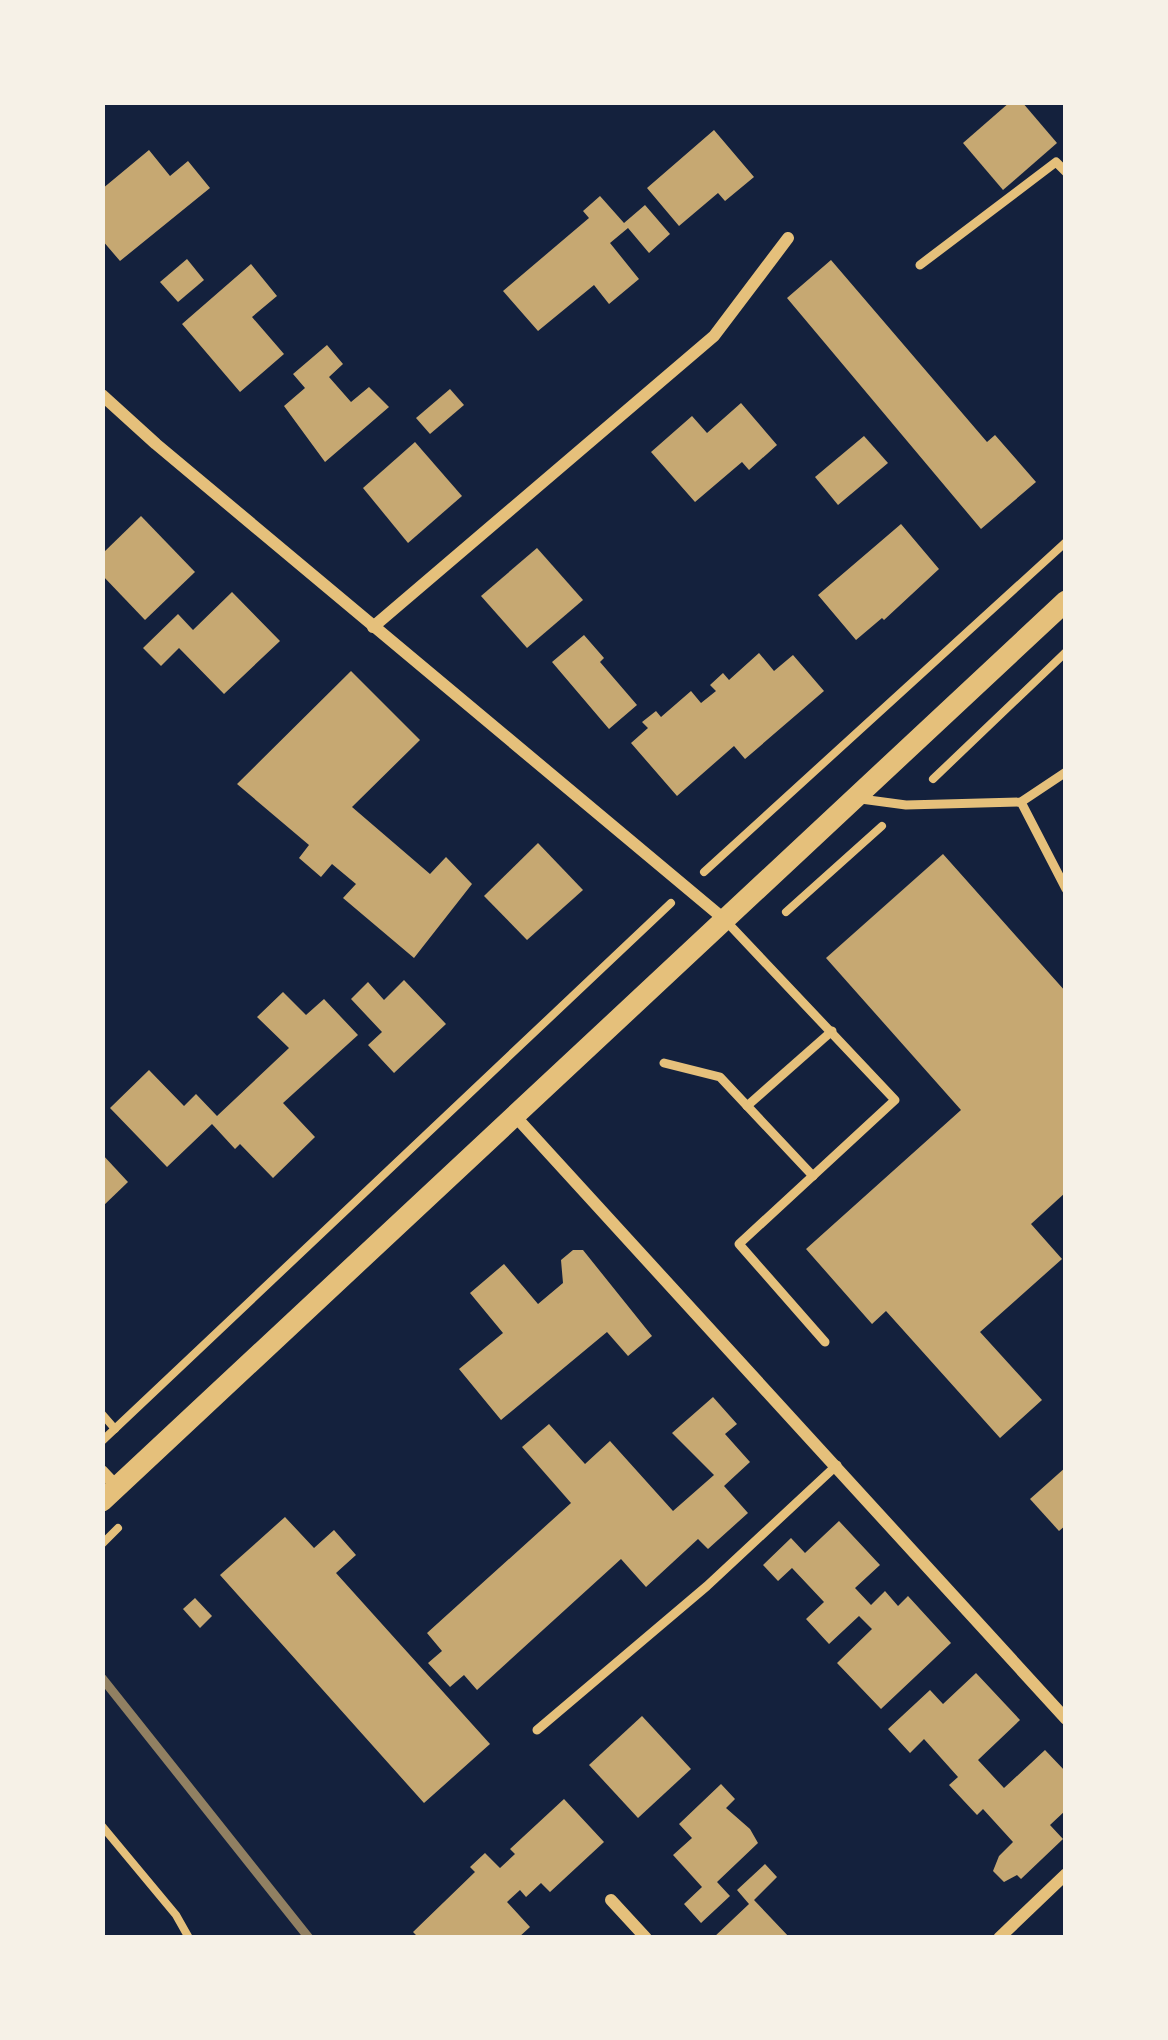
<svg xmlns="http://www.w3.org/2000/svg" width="1168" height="2040" font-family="'IBM Plex Serif',serif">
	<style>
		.building { fill: #c6a872 }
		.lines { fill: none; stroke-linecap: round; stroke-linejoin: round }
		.path { stroke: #e5c07b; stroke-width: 8 }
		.service { stroke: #e5c07b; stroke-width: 9 }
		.minor { stroke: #e5c07b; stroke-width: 12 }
		.tertiary { stroke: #e5c07b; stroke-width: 21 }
		.rail { stroke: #918062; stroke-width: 9 }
	</style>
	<rect width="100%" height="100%" fill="#14213d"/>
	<g class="building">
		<polygon points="1010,102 1022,102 1057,143 1003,190 963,143"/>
		<polygon points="714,130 754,177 725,201 718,193 679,226 647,188"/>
		<polygon points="149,150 170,176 188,161 210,188 120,261 102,240 102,189"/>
		<polygon points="600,196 624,223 645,205 670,234 649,253 628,228 610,243 639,279 609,304 594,285 538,331 503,291 589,218 583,211"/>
		<polygon points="187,259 204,280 178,302 160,282"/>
		<polygon points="831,260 987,442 995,435 1036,482 981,529 787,298"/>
		<polygon points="251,264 277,296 252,317 284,354 240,392 182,324"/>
		<polygon points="327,345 343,364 329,377 351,402 369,387 389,407 325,462 284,406 305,388 293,374"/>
		<polygon points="450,389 464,405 430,434 416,418"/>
		<polygon points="741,403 777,445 749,470 742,462 695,502 651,452 692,416 707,433"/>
		<polygon points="864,436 888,463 838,505 815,477"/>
		<polygon points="415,442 462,496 408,543 363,488"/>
		<polygon points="141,516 195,572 145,620 102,575 102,554"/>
		<polygon points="901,524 939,569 884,620 882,618 856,640 818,595"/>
		<polygon points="537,548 583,600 527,648 481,596"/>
		<polygon points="232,592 280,641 224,694 179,648 161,666 143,648 178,614 193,630"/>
		<polygon points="584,635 604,658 600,662 637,705 609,729 552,662"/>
		<polygon points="759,653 774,671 793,655 824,691 745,759 734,746 677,796 631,743 648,728 642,722 656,711 661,717 691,691 701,703 716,691 710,685 723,673 729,680"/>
		<polygon points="351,671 420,740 352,807 430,874 446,857 472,884 414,958 343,898 356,884 332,864 321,877 299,858 309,845 237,784"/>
		<polygon points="538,843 583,890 527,940 484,896"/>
		<polygon points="943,854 1066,992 1066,1192 1031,1224 1062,1259 980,1332 1042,1400 1000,1438 886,1311 872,1324 806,1249 961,1110 826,958"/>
		<polygon points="404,980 446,1024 394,1073 368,1045 382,1032 351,999 368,982 384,1000"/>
		<polygon points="283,992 306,1015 324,999 358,1035 283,1103 315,1137 273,1178 240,1144 235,1149 212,1124 167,1167 110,1108 149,1070 184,1106 196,1094 217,1116 289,1048 257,1017"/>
		<polygon points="102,1154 128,1182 102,1207"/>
		<polygon points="573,1250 583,1250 652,1336 628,1356 607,1332 501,1420 459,1369 503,1333 470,1293 504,1264 538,1304 563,1283 561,1260"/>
		<polygon points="713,1397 737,1424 725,1434 750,1462 724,1486 748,1513 708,1549 698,1539 646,1587 621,1559 477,1690 464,1675 450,1687 428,1663 442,1651 427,1633 571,1503 522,1447 549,1424 585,1464 610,1441 673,1511 714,1475 672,1433"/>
		<polygon points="1066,1467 1066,1525 1059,1531 1030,1499"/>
		<polygon points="285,1517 314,1548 334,1530 356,1555 336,1573 490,1744 424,1803 220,1575"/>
		<polygon points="839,1521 880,1565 855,1588 871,1605 885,1591 898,1606 908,1596 951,1643 881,1709 837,1663 872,1629 859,1616 829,1644 806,1619 824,1602 792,1568 778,1581 763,1565 791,1538 805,1553"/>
		<polygon points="195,1598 212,1616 200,1628 183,1609"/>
		<polygon points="976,1673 1020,1720 978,1760 1004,1788 1045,1750 1066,1772 1066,1810 1050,1825 1063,1839 1021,1879 1017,1875 1004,1882 993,1871 999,1856 1013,1842 983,1809 977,1815 949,1785 958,1777 924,1739 910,1753 888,1729 930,1690 943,1704"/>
		<polygon points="642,1716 691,1769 638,1818 589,1765"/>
		<polygon points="721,1784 735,1799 726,1808 750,1829 758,1843 717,1882 730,1896 701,1923 684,1904 702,1887 673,1855 692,1838 679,1824"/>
		<polygon points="564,1799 604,1842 550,1892 541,1883 526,1897 520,1890 507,1902 530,1927 518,1938 419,1938 413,1932 475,1872 470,1867 485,1853 500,1868 515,1854 510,1849"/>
		<polygon points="765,1864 777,1877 754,1900 790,1938 713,1938 749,1904 737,1890"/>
	</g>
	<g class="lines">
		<g class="path">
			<polyline points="933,779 1066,652"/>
			<polyline points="704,872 1066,542"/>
			<polyline points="786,912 882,826"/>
			<polyline points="102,1414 115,1429"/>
			<polyline points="102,1441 671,903"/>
			<polyline points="102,1544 118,1528"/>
			<polyline points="102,1826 176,1915 189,1938"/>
		</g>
		<g class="service">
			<polyline points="920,265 1056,162 1066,172"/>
			<polyline points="861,799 906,805 1021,802 1066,772"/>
			<polyline points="1021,802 1066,889"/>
			<polyline points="724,919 895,1100 739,1244 825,1342"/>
			<polyline points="664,1063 720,1077 813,1176"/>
			<polyline points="747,1106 832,1031"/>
			<polyline points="537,1730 707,1586 837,1465"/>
		</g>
		<g class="minor">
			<polyline points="102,395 156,444 724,919"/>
			<polyline points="373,627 714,336 788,238"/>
			<polyline points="515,1116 1066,1719"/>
			<polyline points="102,1471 117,1487"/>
			<polyline points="611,1900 646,1938"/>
			<polyline points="999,1938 1066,1874"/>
		</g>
		<polyline class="tertiary" points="102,1501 1066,601"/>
		<polyline class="rail" points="102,1678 309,1938"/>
	</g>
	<rect width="1168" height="2040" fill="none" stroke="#f6f1e7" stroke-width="210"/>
</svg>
